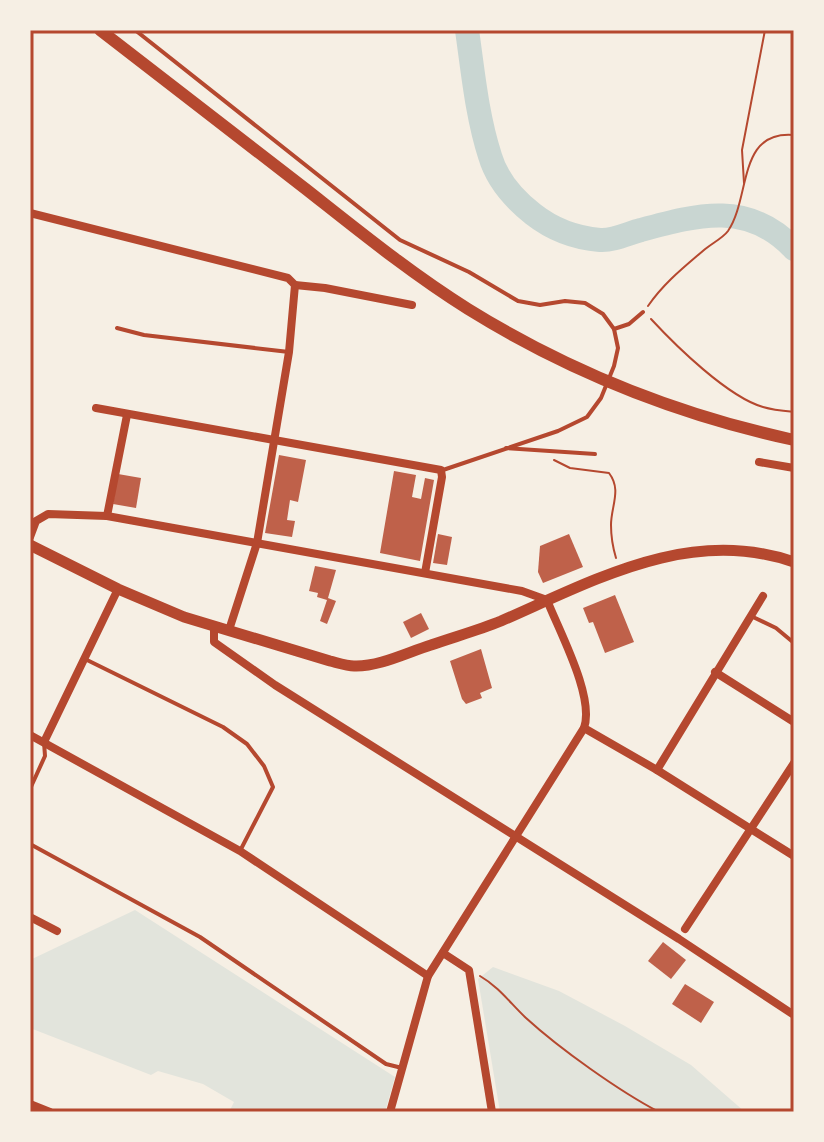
<svg xmlns="http://www.w3.org/2000/svg" width="824" height="1142" font-family="'Alegreya Sans',sans-serif">
	<style>
		.green { fill: #e2e4dc }
		.lines { fill: none; stroke-linecap: round; stroke-linejoin: round }
		.river { stroke: #c9d6d2; stroke-width: 24 }
		.building { fill: #bf614a }
		.path { stroke: #b5482f; stroke-width: 2 }
		.service { stroke: #b5482f; stroke-width: 4 }
		.minor { stroke: #b5482f; stroke-width: 8 }
		.secondary { stroke: #b5482f; stroke-width: 11 }
		.primary { stroke: #b5482f; stroke-width: 12 }
		.neatline { fill: none; stroke: #b5482f; stroke-width: 3 }
	</style>
	<rect width="100%" height="100%" fill="#f6efe4"/>
	<g class="green">
		<polygon points="135,910 395,1077 385,1112 229,1112 234,1102 203,1084 158,1071 151,1075 30,1028 30,960"/>
		<polygon points="493,967 559,991 625,1026 691,1065 745,1112 500,1112 478,979"/>
	</g>
	<g class="lines">
		<path class="river" d="M467,30C473,72 477,116 490,156C497,180 514,199 533,214C552,229 576,238 600,240C613,241 629,233 641,230C699,214 749,201 794,249"/>
	</g>
	<g class="building">
		<polygon points="279,455 306,460 298,502 290,500 287,520 295,521 292,537 265,533"/>
		<polygon points="394,471 416,475 412,497 421,499 425,478 434,480 420,561 380,553"/>
		<polygon points="118,474 141,478 136,508 113,504"/>
		<polygon points="438,534 452,537 447,565 433,563"/>
		<polygon points="569,534 583,567 543,583 538,572 540,546"/>
		<polygon points="315,566 336,570 328,598 336,601 327,624 320,621 327,600 317,597 318,593 309,591"/>
		<polygon points="615,595 634,642 605,653 593,622 589,623 583,608"/>
		<polygon points="421,613 429,629 411,638 403,622"/>
		<polygon points="481,649 492,688 480,693 482,698 466,704 462,699 450,661"/>
		<polygon points="663,942 686,960 671,979 648,961"/>
		<polygon points="685,984 714,1002 701,1023 672,1004"/>
	</g>
	<g class="lines">
		<g class="path">
			<polyline points="744,183 742,150 765,30"/>
			<path d="M648,306C664,283 683,268 704,250C711,244 723,238 728,231C751,197 737,130 794,135"/>
			<path d="M651,319C676,346 728,397 763,407C773,410 784,411 794,412"/>
			<path d="M554,460L570,468L609,473C622,490 611,506 611,525C611,536 613,548 616,558"/>
			<path d="M480,976C499,987 511,1004 526,1018C560,1049 619,1091 659,1112"/>
		</g>
		<g class="service">
			<polyline points="135,30 400,240 469,272 518,301 540,305 565,301 585,303 603,314 614,329"/>
			<polyline points="117,328 144,335 289,352"/>
			<polyline points="506,448 595,454"/>
			<polyline points="443,470 558,431 587,417 601,398 614,366 618,348 614,329 629,324 643,312"/>
			<polyline points="753,617 776,628 794,643"/>
			<polyline points="85,659 223,727 247,744 264,766 273,787 240,851"/>
			<polyline points="30,789 45,756 44,742"/>
			<polyline points="30,844 200,937 386,1064 402,1068"/>
		</g>
		<g class="minor">
			<polyline points="30,213 288,278 295,285 325,288 412,305"/>
			<polyline points="96,408 441,470 442,477 425,573"/>
			<polyline points="759,462 794,468"/>
			<polyline points="107,516 127,415"/>
			<path d="M30,537L36,521L48,514L107,516L522,591L547,600C559,631 595,697 584,728L428,976L390,1112"/>
			<polyline points="214,626 214,642 275,685 679,939 794,1015"/>
			<polyline points="229,630 257,543 289,352 295,285"/>
			<polyline points="715,672 794,722"/>
			<polyline points="584,728 657,770 794,856"/>
			<polyline points="30,735 240,851 428,976"/>
			<polyline points="44,742 118,589"/>
			<polyline points="657,770 763,596"/>
			<polyline points="30,917 57,931"/>
			<polyline points="685,929 794,763"/>
			<polyline points="443,953 469,970 492,1112"/>
			<polyline points="30,1104 50,1112"/>
		</g>
		<path class="secondary" d="M30,545L118,589L184,617L330,661C338,663 347,666 354,666C379,667 408,652 431,645C454,637 479,630 501,621C595,580 690,526 794,562"/>
		<path class="primary" d="M100,30C169,83 238,137 307,190C359,231 412,274 468,309C568,371 679,415 794,440"/>
	</g>
	<rect width="824" height="1142" fill="none" stroke="#f6efe4" stroke-width="64"/>
	<rect x="32" y="32" width="760" height="1078" class="neatline"/>
</svg>
